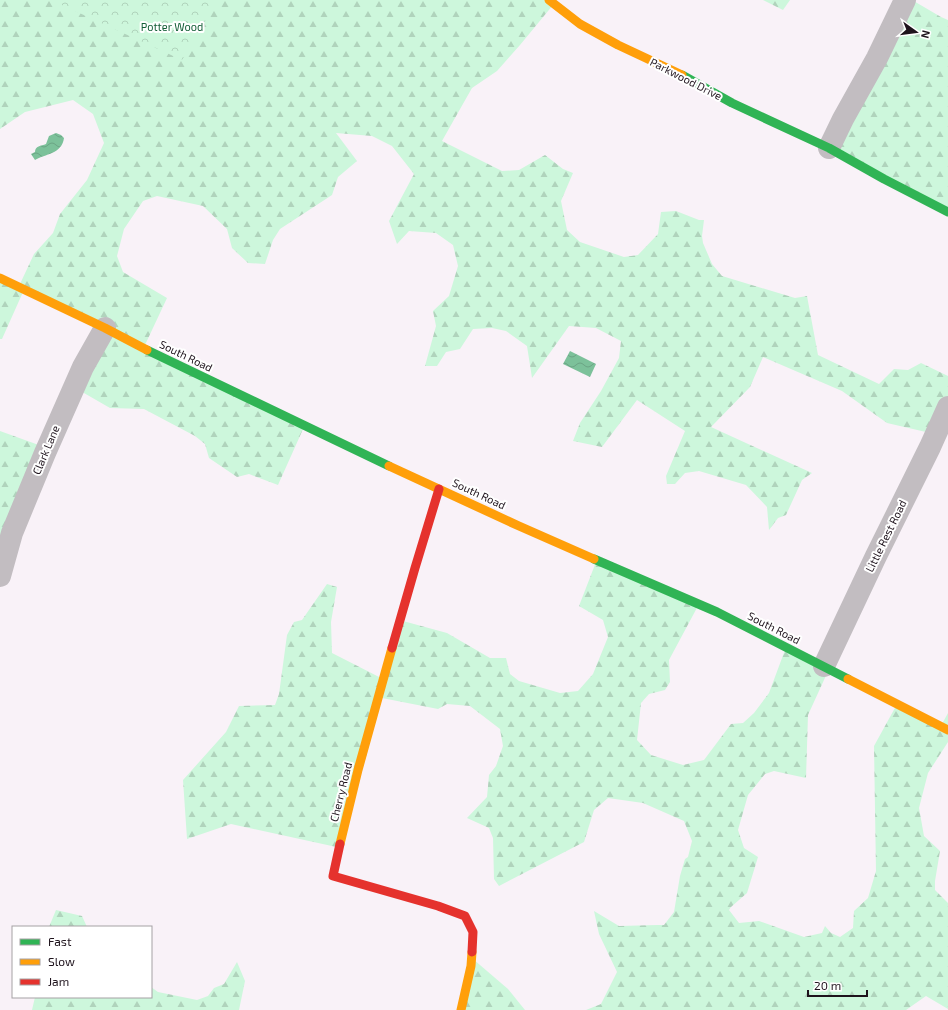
<svg xmlns="http://www.w3.org/2000/svg" width="948" height="1010" font-family="'Exo 2',sans-serif">
	<style>
		.forest { fill: url(#forest-firs) }
		.park { fill: url(#park-crowns) }
		.water { fill: url(#water-waves) }
		.lines { fill: none; stroke-linecap: round; stroke-linejoin: round }
		.street { stroke: #c2bdc1; stroke-width: 22 }
		.fast { stroke: #30b455; stroke-width: 9 }
		.slow { stroke: #ff9f0a; stroke-width: 9 }
		.jam { stroke: #e5322d; stroke-width: 9 }
		.labels { text-anchor: middle; stroke-width: 4; stroke-linejoin: round; paint-order: stroke }
		.park-label { font-size: 11px; fill: #145e37; stroke: #fff }
		.street-label { font-size: 11px; fill: #1e131c; stroke: #fff }
	</style>
	<defs>
		<pattern id="forest-firs" width="22" height="20" patternUnits="userSpaceOnUse"><rect width="22" height="20" fill="#cdf7dc"/><path d="M5 1l3.5 6h-7zM16 11l3.5 6h-7z" fill="#b0d3bc"/></pattern>
		<pattern id="park-crowns" width="20" height="18" patternUnits="userSpaceOnUse"><rect width="20" height="18" fill="#cdf7dc"/><path d="M2 6a3 3 0 1 1 6 0M12 15a3 3 0 1 1 6 0" fill="none" stroke="#b0d3bc"/></pattern>
		<pattern id="water-waves" width="16" height="10" patternUnits="userSpaceOnUse"><rect width="16" height="10" fill="#7cc19a"/><path d="M0 5q4-4 8 0t8 0" fill="none" stroke="#6ba584"/></pattern>
	</defs>
	<rect width="100%" height="100%" fill="#f9f2f8"/>
	<g class="forest">
		<polygon points="0,0 548,0 553,5 520,45 497,71 472,88 451,125 442,141 502,171 519,170 545,155 563,169 573,173 561,201 567,230 580,242 624,257 638,255 658,234 661,212 676,211 699,220 704,220 702,236 703,243 712,264 722,276 795,298 807,296 818,355 879,384 894,369 908,370 921,363 948,376 948,417 939,435 887,423 842,391 763,357 750,387 711,427 812,473 802,480 786,515 778,518 769,530 767,507 746,485 699,471 685,473 675,484 667,484 666,476 685,431 637,400 602,447 573,441 580,423 601,391 619,358 621,341 596,328 569,326 532,378 527,346 506,331 492,328 473,329 460,349 446,352 437,366 425,366 436,326 433,311 449,296 458,266 453,245 436,233 409,231 397,244 389,221 414,174 392,146 372,136 336,133 357,161 338,177 332,195 280,229 273,240 265,264 248,263 232,248 227,229 203,206 157,196 143,201 124,229 117,256 123,272 167,298 145,345 304,427 278,485 249,474 237,477 209,458 205,444 195,436 144,409 110,408 77,389 106,329 23,292 2,339 0,339 0,277 20,284 34,254 53,233 60,214 87,180 104,143 93,114 73,100 25,112 0,129"/>
		<polygon points="763,0 790,0 783,10"/>
		<polygon points="912,0 941,17 948,20 948,210 832,146"/>
		<polygon points="0,431 47,448 0,536"/>
		<polygon points="596,562 699,604 669,660 670,682 665,690 649,694 641,703 637,740 651,755 683,765 704,760 731,724 743,723 754,713 769,693 785,650 829,669 808,715 806,778 774,771 765,774 748,795 738,830 744,848 758,857 747,893 731,907 729,910 739,923 759,921 804,937 822,933 825,926 831,933 840,937 853,928 854,911 868,898 876,871 874,746 896,706 942,724 948,713 948,742 928,773 919,808 924,836 940,851 935,881 935,890 948,903 948,1009 926,996 906,1010 586,1010 601,1004 617,972 599,934 594,911 619,926 657,925 664,925 674,912 680,876 685,859 688,857 692,841 684,821 643,803 608,798 594,810 584,842 499,886 494,879 493,838 489,828 467,818 487,797 489,775 496,766 503,746 500,729 470,706 447,704 438,709 382,698 341,848 231,824 187,839 183,780 226,732 239,706 275,705 279,694 287,635 294,622 302,620 327,584 337,587 331,622 332,653 385,680 403,621 447,633 490,658 506,658 510,674 519,681 560,693 578,691 593,674 608,637 603,620 579,606"/>
		<polygon points="56,910 82,916 87,927 49,927"/>
		<polygon points="473,959 508,989 525,1010 462,1010"/>
		<polygon points="237,962 245,981 239,1010 32,1010 35,997 151,997 151,987 158,992 197,1000 208,996 214,988 224,984"/>
	</g>
	<polygon class="park" points="51,0 218,0 182,60"/>
	<g class="water">
		<path d="M56,133L61,135L64,138C62,154 45,154 35,160L31,154L35,152C35,146 41,146 46,144L49,136Z"/>
		<polygon points="570,351 596,364 590,377 563,364"/>
	</g>
	<g class="lines">
		<g class="street">
			<polyline points="829,148 843,119 877,58 905,0"/>
			<polyline points="0,576 12,533 45,453 83,367 105,328"/>
			<polyline points="824,666 876,556 930,447 948,407"/>
		</g>
		<g class="fast">
			<polyline points="682,75 732,103 829,148 884,179 948,212"/>
			<polyline points="147,350 389,466"/>
			<polyline points="594,559 717,612 848,679"/>
		</g>
		<g class="slow">
			<polyline points="549,0 580,24 618,45 682,75"/>
			<polyline points="0,278 105,328 147,350"/>
			<polyline points="389,466 519,526 594,559"/>
			<polyline points="848,679 948,730"/>
			<polyline points="340,844 358,770 392,648"/>
			<polyline points="461,1010 471,966 472,952"/>
		</g>
		<g class="jam">
			<polyline points="392,648 415,568 439,489"/>
			<polyline points="340,844 333,876 438,906 465,916 473,932 472,952"/>
		</g>
	</g>
	<g class="labels">
		<g class="park-label">
			<text x="172" y="31">Potter Wood</text>
		</g>
		<g class="street-label">
			<text transform="translate(686 79) rotate(27)" y="4">Parkwood Drive</text>
			<text transform="translate(186 356) rotate(26)" y="4">South Road</text>
			<text transform="translate(46 450) rotate(-67)" y="4">Clark Lane</text>
			<text transform="translate(479 494) rotate(25)" y="4">South Road</text>
			<text transform="translate(886 536) rotate(-64)" y="4">Little Rest Road</text>
			<text transform="translate(774 628) rotate(27)" y="4">South Road</text>
			<text transform="translate(341 792) rotate(-76)" y="4">Cherry Road</text>
		</g>
	</g>
	<rect x="12" y="926" width="140" height="72" fill="#ffffff" stroke="#a5a1a4"/>
	<rect x="20" y="939" width="20" height="6" fill="#30b455" stroke="#a5a1a4"/>
	<text x="48" y="946" font-size="12" fill="#1e131c">Fast</text>
	<rect x="20" y="959" width="20" height="6" fill="#ff9f0a" stroke="#a5a1a4"/>
	<text x="48" y="966" font-size="12" fill="#1e131c">Slow</text>
	<rect x="20" y="979" width="20" height="6" fill="#e5322d" stroke="#a5a1a4"/>
	<text x="48" y="986" font-size="12" fill="#1e131c">Jam</text>
	<g transform="translate(916 32) rotate(104)" stroke="#ffffff" stroke-width="3" paint-order="stroke">
	<path d="M0-3L7 15L0 10L-7 15Z" fill="#1e131c"/>
	<text y="-6" font-size="11" font-weight="bold" text-anchor="middle" fill="#1e131c">N</text>
	</g>
	<path d="M808 990v6h59v-6" fill="none" stroke="#1e131c" stroke-width="2"/>
	<text x="814" y="990" font-size="12" fill="#1e131c" stroke="#ffffff" stroke-width="3" paint-order="stroke">20 m</text>
</svg>
